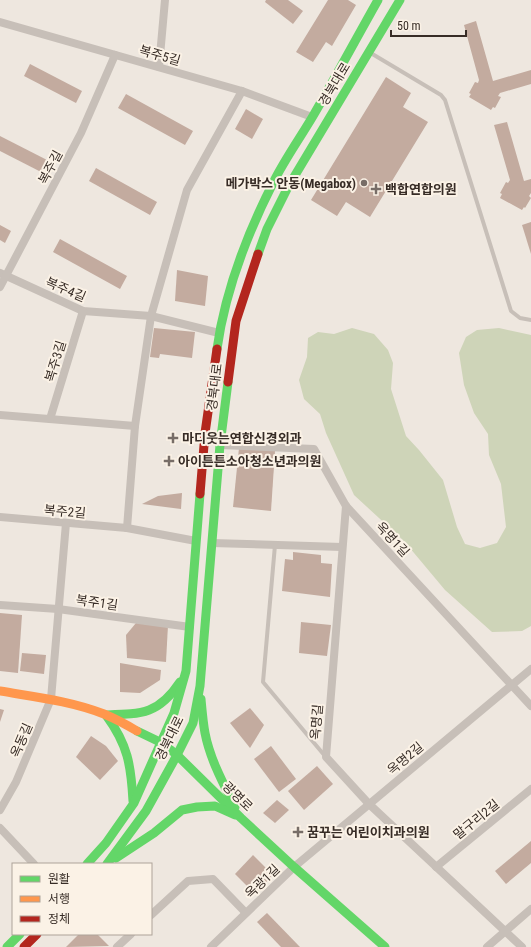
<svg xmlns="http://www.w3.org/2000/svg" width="531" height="947" font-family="'Roboto Condensed','Noto Sans KR',sans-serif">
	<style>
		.green { fill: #ced4b8 }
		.building { fill: #c3ab9f }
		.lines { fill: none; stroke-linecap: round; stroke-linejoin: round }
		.lane { stroke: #c7bfb8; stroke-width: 4 }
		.street { stroke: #c7bfb8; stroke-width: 8 }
		.fast { stroke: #63d668; stroke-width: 9 }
		.slow { stroke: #ff974d; stroke-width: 9 }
		.jam { stroke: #b3261e; stroke-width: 9 }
		.poi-dot { fill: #776d67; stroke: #fbf2e6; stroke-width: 1.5 }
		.labels { text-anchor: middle; stroke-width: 4; stroke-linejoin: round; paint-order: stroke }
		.street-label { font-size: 13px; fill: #372c26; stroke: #fbf2e6 }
		.poi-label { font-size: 13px; font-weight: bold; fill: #372c26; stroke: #fbf2e6; text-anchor: start }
	</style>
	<rect width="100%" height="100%" fill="#eee7df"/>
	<polygon class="green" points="352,328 374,334 388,350 393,363 391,389 406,436 419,450 443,480 457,527 465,544 480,548 497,543 506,527 501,484 489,455 488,434 474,413 464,385 459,353 466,337 477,330 499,328 531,335 531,626 522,631 492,632 445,590 404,541 354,495 326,433 320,414 304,399 299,380 307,357 308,338 318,332 334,334"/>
	<g class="building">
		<polygon points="266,0 288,0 303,11 293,24 265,2"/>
		<polygon points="328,0 348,0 356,5 332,46 326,42 313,62 296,52"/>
		<polygon points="476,21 493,81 531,70 531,84 500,93 498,96 501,97 495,108 493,107 491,110 469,97 471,94 469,93 475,82 478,83 479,80 464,25"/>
		<polygon points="30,64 82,91 76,103 24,76"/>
		<polygon points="386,77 411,93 403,107 428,122 370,217 346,202 337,216 311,200"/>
		<polygon points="126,94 193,131 185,145 118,108"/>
		<polygon points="246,109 263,119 252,139 235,129"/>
		<polygon points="507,122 524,181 531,179 531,193 529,196 531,198 525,208 524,207 522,210 500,198 502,194 500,193 506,182 508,183 510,180 494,125"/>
		<polygon points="0,136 49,161 43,173 0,151"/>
		<polygon points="96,168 157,202 150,215 89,181"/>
		<polygon points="531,222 531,254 522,225"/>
		<polygon points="0,225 11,231 5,243 0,240"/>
		<polygon points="60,239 127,276 120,289 53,252"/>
		<polygon points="177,270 208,276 205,306 175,301"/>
		<polygon points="154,328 195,332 192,358 160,354 159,358 150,357"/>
		<polygon points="239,448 275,451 271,511 233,507"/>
		<polygon points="182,493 181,509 142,504 158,496"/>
		<polygon points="293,552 321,555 321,563 332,564 330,597 282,591 285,559 293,560"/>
		<polygon points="0,613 22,615 18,673 0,671"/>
		<polygon points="301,622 331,625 327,656 299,653"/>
		<polygon points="136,623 168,625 166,662 127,658 126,635"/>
		<polygon points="22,653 46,655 44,674 20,671"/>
		<polygon points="120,663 161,670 160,680 140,693 120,692"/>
		<polygon points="250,708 264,725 250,748 230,723"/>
		<polygon points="0,709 4,710 0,722"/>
		<polygon points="91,736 106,746 118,761 100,780 76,757"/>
		<polygon points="271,746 296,779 279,792 254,759"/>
		<polygon points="317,766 333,784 304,810 288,791"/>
		<polygon points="277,800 289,810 275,823 263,813"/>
		<polygon points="531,841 531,863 506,884 495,871"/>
		<polygon points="253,855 273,875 255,894 235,874"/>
		<polygon points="267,913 300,947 281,947 257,922"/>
		<polygon points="79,934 97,934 109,946 66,947"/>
	</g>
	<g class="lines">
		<g class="lane">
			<polyline points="369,52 441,95 445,100 511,311 520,318 531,320"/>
			<polyline points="275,545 263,682 325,756"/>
		</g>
		<g class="street">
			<polyline points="0,22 242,91 312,117"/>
			<polyline points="159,67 165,0"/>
			<polyline points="0,273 83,311 151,316 219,333"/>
			<polyline points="0,287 81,133 115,55"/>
			<polyline points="0,415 135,426"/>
			<polyline points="50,419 83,311"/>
			<polyline points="220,445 314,449 346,506 531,706"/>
			<polyline points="346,506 326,757 369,804 522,947"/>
			<polyline points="0,517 127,528 196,541"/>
			<polyline points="127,528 135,426 151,316 187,190 242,91"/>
			<polyline points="212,543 342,547"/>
			<polyline points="0,605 58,609 190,627"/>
			<polyline points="0,810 16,782 51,699 66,523"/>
			<polyline points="0,828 34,864"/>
			<polyline points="436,867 531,789"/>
			<polyline points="151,915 188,881 213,879 246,913"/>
			<polyline points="117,947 131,934"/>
			<polyline points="211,947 294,867 531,669"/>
			<polyline points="487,947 531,909"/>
		</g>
		<g class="fast">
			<polyline points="258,254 267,229 288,187 400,0"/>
			<path d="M217,349C225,291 247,234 274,181C285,159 300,138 313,116C335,78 356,39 378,0"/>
			<path d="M201,699C202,710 203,722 205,733C210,759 223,783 235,807"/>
			<polyline points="137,731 162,743 177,755 241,818 294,867 385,947"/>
			<path d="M133,801C131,765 128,745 106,715C142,714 159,714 180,682"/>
			<polyline points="116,858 154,833 182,810 197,807 215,806 235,815"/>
			<polyline points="87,864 106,843 134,803 174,713 186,671 200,494"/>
			<polyline points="107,864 146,811 177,755 193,723 200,686 220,445 228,382"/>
			<polyline points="7,947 20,934"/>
		</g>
		<path class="slow" d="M0,691C35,697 71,701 104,714C116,719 127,725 137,731"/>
		<g class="jam">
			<polyline points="228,382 236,321 258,254"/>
			<polyline points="200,494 205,433 217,349"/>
			<polyline points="24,947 37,934"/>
		</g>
	</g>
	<g class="poi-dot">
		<circle cx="364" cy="183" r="4"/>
		<path d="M374 183h4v4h4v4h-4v4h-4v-4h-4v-4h4z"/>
		<path d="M171 432h4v4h4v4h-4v4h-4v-4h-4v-4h4z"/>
		<path d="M167 455h4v4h4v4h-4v4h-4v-4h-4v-4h4z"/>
		<path d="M296 826h4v4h4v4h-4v4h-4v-4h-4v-4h4z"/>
	</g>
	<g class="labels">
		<g class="street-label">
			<text transform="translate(160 55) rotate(16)" y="5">복주5길</text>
			<text transform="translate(334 84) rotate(-59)" y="5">경북대로</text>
			<text transform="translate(50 167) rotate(-62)" y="5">복주길</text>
			<text transform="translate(66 289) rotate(23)" y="5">복주4길</text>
			<text transform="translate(55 361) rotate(-73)" y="5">복주3길</text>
			<text transform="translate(214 387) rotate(-83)" y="5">경북대로</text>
			<text transform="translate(65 511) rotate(5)" y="5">복주2길</text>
			<text transform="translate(393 539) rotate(47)" y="5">옥명1길</text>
			<text transform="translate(97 602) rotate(8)" y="5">복주1길</text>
			<text transform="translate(316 722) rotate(-85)" y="5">옥명길</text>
			<text transform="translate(169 738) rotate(-64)" y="5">경북대로</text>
			<text transform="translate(21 740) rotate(-67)" y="5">옥동길</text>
			<text transform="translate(405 758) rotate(-40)" y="5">옥명2길</text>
			<text transform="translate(238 796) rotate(44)" y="5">광명로</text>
			<text transform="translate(476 819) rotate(-39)" y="5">말구리2길</text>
			<text transform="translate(262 881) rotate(-44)" y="5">옥광1길</text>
		</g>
		<g class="poi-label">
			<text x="356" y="188" text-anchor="end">메가박스 안동(Megabox)</text>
			<text x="385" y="194">백합연합의원</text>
			<text x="182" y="443">마디웃는연합신경외과</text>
			<text x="178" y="466">아이튼튼소아청소년과의원</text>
			<text x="307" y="837">꿈꾸는 어린이치과의원</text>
		</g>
	</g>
	<rect x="12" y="863" width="140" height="72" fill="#fbf2e6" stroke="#ada399"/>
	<rect x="20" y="876" width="20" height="6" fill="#63d668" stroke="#ada399"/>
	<text x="48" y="883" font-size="12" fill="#372c26">원활</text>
	<rect x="20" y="896" width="20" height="6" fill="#ff974d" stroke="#ada399"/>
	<text x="48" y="903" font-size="12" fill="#372c26">서행</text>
	<rect x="20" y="916" width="20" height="6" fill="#b3261e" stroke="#ada399"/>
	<text x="48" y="923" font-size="12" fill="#372c26">정체</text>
	<path d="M391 30v6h75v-6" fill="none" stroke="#372c26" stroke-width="2"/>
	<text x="397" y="30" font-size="12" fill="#372c26" stroke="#fbf2e6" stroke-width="3" paint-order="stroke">50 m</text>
</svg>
